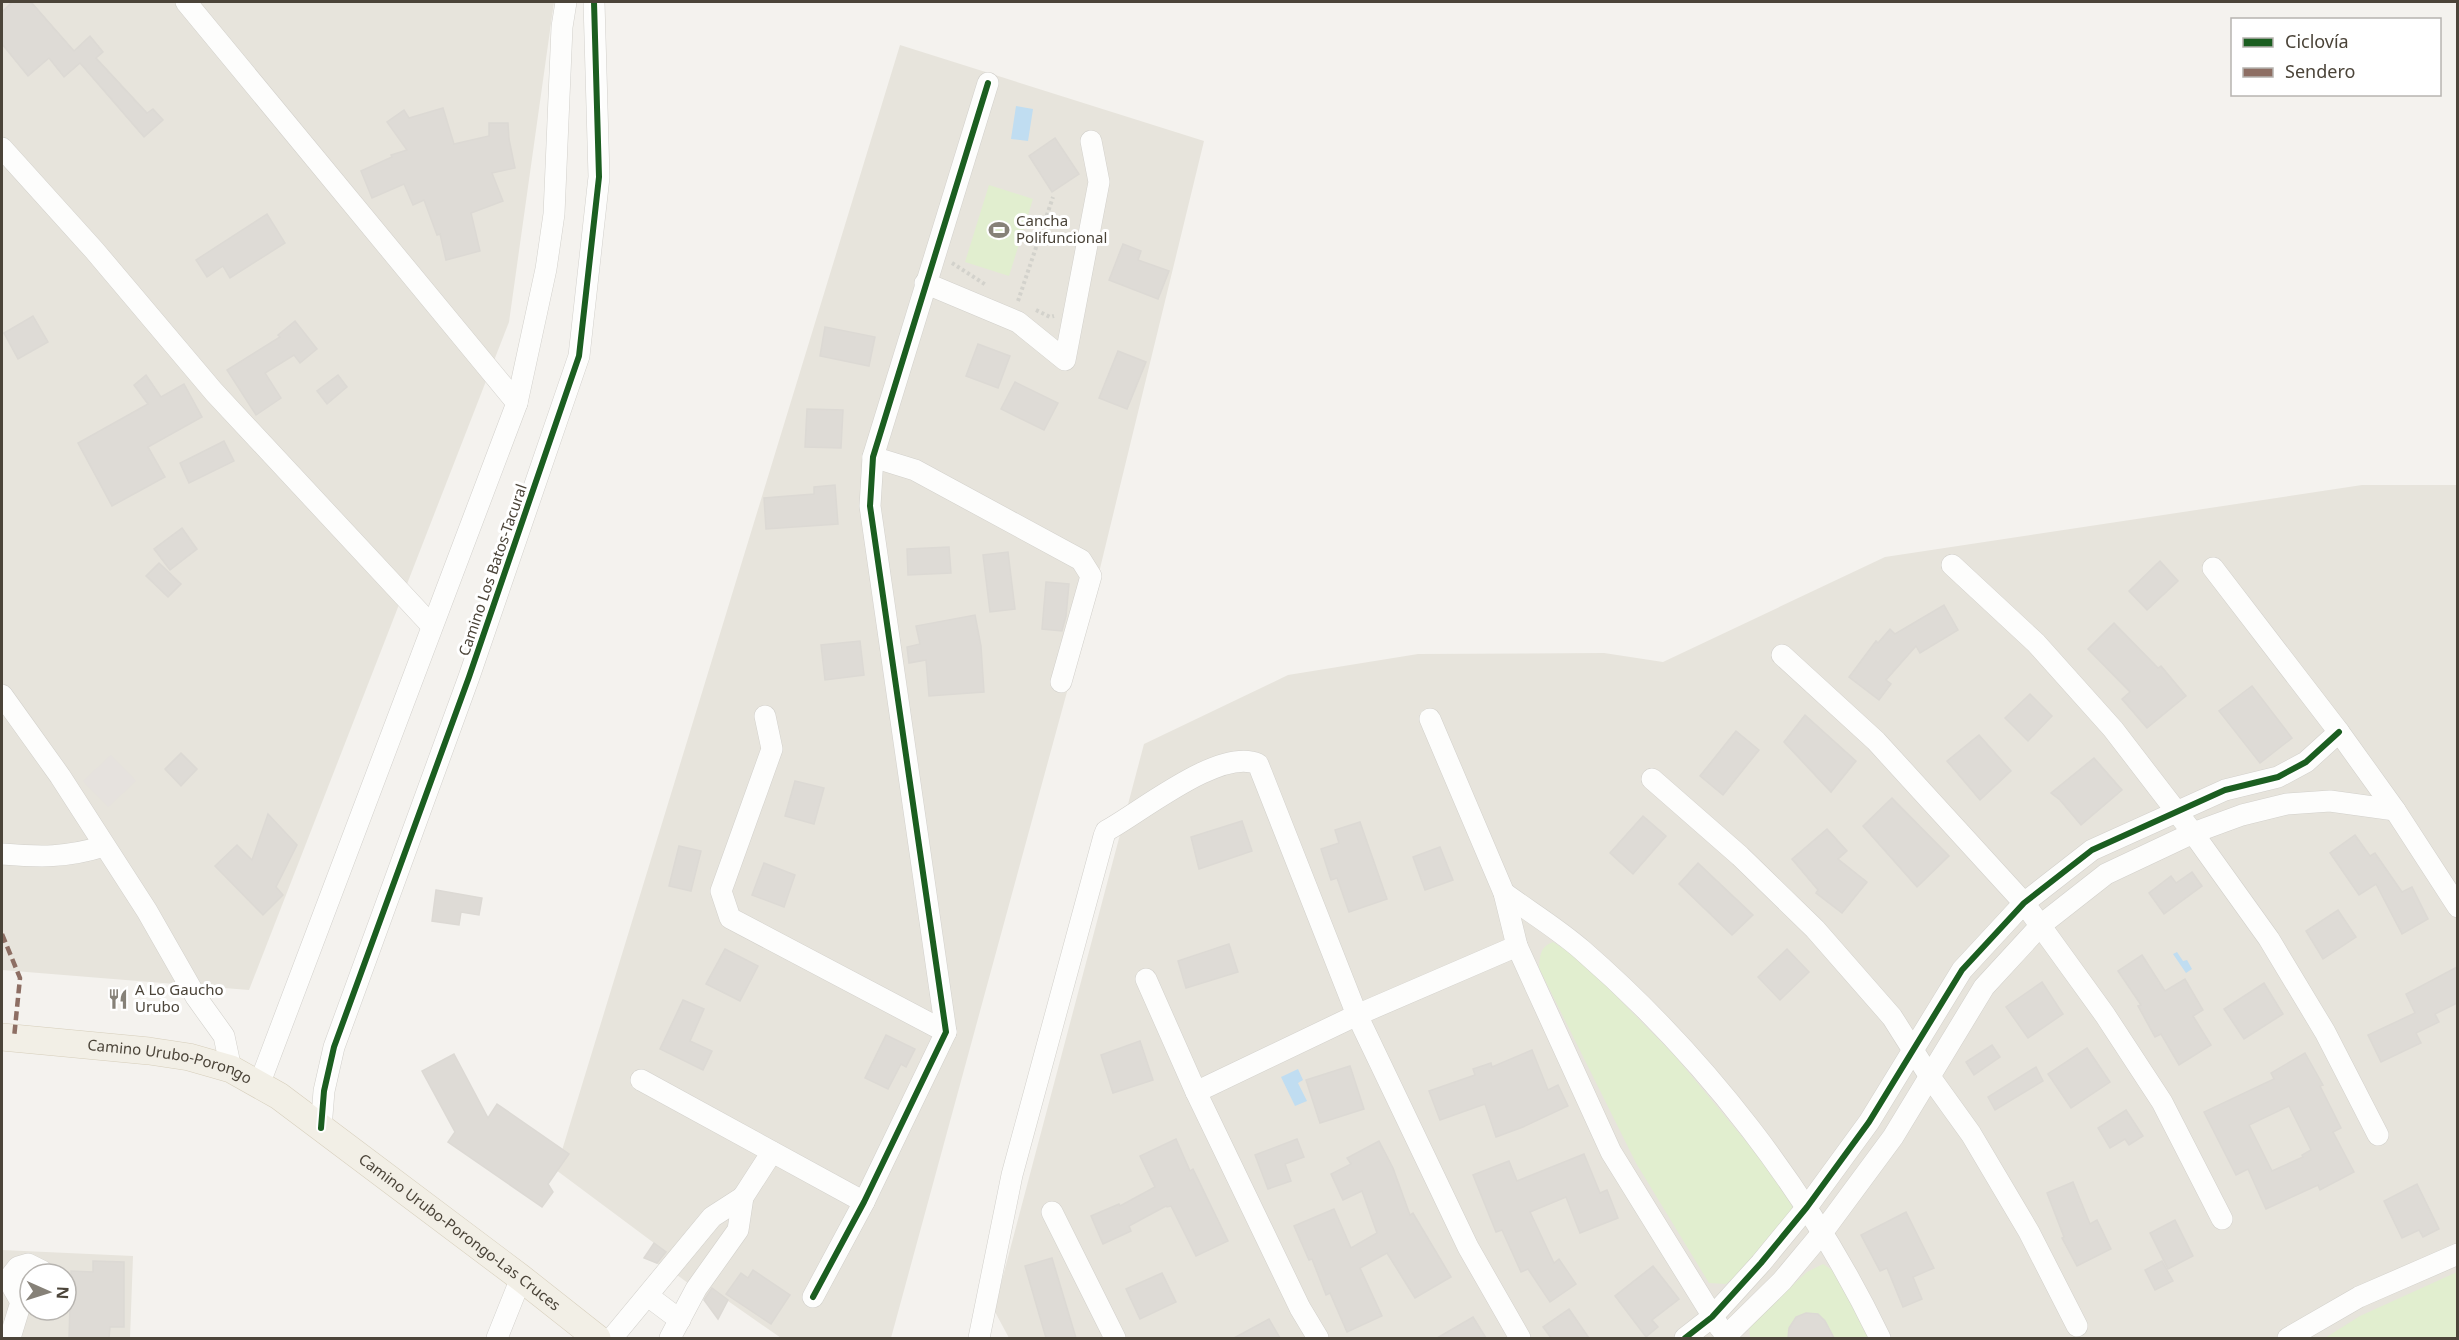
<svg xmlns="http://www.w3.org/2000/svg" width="2459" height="1340" font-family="'Noto Sans',sans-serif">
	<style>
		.residential { fill: #e7e4dc; fill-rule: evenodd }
		.industrial { fill: #e6e2de }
		.green { fill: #e1eecf }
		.water { fill: #c0ddf1 }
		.building { fill: #dedbd6; stroke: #dcd9d4; stroke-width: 1.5; fill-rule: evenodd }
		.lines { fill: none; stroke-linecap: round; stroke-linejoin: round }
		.minor-casing { stroke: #d2d0cb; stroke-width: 22 }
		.major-casing { stroke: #d6cebb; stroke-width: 28 }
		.path { stroke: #d3d2cc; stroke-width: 4; stroke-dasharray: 3 3; stroke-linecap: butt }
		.minor { stroke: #fdfdfc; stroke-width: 21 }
		.major { stroke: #f2efe6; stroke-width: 27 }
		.quiet { stroke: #8d6e63; stroke-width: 4.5; stroke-dasharray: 9 4.5; stroke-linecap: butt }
		.cycleway-casing { stroke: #fff; stroke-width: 10 }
		.cycleway { stroke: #1b5e20; stroke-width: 6 }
		.labels { text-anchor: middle; stroke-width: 6; stroke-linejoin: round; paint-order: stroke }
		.poi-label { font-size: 15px; fill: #4b4439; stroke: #fff; text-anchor: start }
		.street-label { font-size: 15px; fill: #4b4439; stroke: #fff }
	</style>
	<rect width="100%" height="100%" fill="#f4f2ee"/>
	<g class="residential">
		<polygon points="2,2 554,2 509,322 249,990 2,970"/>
		<polygon points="900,45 1204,141 1095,589 891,1338 781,1338 728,1301 718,1319 696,1289 669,1269 644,1258 654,1243 556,1170"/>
		<polygon points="2362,485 2457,485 2457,1338 1009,1338 994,1310 1144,744 1288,675 1418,654 1604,653 1663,662 1885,557"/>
		<path d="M2,1250L133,1256L130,1338H2ZM30,1274H66V1310H30Z"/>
	</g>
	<polygon class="industrial" points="111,755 136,781 108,807 83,781"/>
	<g class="green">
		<polygon points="989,185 1033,199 1009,276 965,262"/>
		<path d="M1553,942L1580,959L1675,1056L1749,1145L1783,1189L1793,1208L1739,1274L1726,1284L1709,1283L1636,1163L1539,968C1540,955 1540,947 1553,942Z"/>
		<polygon points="1823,1264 1835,1272 1869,1338 1750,1338 1749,1325 1807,1272"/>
		<polygon points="2457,1272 2457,1338 2325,1338 2360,1316"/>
	</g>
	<g class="water">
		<polygon points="1016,106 1033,109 1028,141 1011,139"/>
		<polygon points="2177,952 2183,961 2187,960 2192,969 2186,973 2173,954"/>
		<polygon points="1298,1069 1303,1080 1298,1083 1307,1101 1295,1106 1281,1077"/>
	</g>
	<g class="building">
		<polygon points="12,2 31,2 74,51 90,36 103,52 96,58 147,113 153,109 163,120 144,137 80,63 64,77 49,58 28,76 2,44 2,12"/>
		<polygon points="443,108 454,144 489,136 489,123 508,123 509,139 515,168 492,173 503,201 471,213 480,251 446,260 440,234 437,235 424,200 413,205 404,184 372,198 361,171 392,157 391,155 407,150 387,122 404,110 409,118"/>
		<polygon points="1055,138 1079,174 1052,192 1029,156"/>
		<polygon points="267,214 285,243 230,278 223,266 207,277 196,260"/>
		<polygon points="1123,244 1141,251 1138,260 1169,271 1158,299 1109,280"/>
		<polygon points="33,316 48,342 18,359 4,333"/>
		<polygon points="295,321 317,349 300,363 294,355 265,373 281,398 256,415 227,370 280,337 278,335"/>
		<polygon points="825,327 875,337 869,366 820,356"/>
		<polygon points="978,344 1010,356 998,388 966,376"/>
		<polygon points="1118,351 1146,362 1127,409 1099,398"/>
		<polygon points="146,375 161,397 184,384 202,417 148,447 165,477 112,506 78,443 148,404 134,385"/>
		<polygon points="338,375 347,387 327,404 317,391"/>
		<polygon points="1015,382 1058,403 1044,430 1001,409"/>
		<polygon points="807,409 843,410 841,448 805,447"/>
		<polygon points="224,441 234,461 189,483 180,463"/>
		<polygon points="835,485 838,524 766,529 764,498 814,494 814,487"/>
		<polygon points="182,528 197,549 170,570 154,549"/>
		<polygon points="949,547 951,573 908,575 907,549"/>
		<polygon points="1008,552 1015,609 990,612 983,555"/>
		<polygon points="2160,561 2178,581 2147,610 2129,591"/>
		<polygon points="159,563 181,584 168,597 146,576"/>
		<polygon points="1046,582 1069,584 1066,616 1062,631 1042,629"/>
		<polygon points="1944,605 1958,630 1920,653 1916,646 1886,680 1891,684 1879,700 1849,677 1876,641 1878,643 1890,629 1895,634"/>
		<polygon points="975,615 981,646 984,692 929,696 926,660 909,663 907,647 920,644 916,626"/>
		<polygon points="2114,623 2158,668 2161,666 2186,696 2147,728 2122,699 2130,692 2088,649"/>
		<polygon points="860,641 864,675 825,680 821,645"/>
		<polygon points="2252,686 2292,738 2260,763 2219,711"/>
		<polygon points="2030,694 2052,716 2028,741 2005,718"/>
		<polygon points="1805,715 1856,761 1831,792 1784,742"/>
		<polygon points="1736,731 1759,750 1723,795 1700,776"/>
		<polygon points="1979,735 2011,771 1980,800 1947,761"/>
		<polygon points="181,753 197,769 181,786 165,769"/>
		<polygon points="2094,758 2122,790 2081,825 2060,800 2051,793"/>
		<polygon points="795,781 824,788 814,824 785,816"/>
		<polygon points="1892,798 1949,856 1917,887 1863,826"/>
		<polygon points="268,814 297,845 276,887 283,895 263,915 215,866 237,845 252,860"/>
		<polygon points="1643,816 1666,836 1633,874 1610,853"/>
		<polygon points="1242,821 1252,851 1199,869 1191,837"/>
		<polygon points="1360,822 1387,899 1349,912 1337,878 1331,880 1321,849 1339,843 1335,830"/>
		<polygon points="1827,829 1847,851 1838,859 1867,882 1842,913 1816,893 1818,890 1792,859"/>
		<polygon points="2355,835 2370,856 2375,853 2402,892 2412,887 2428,919 2402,934 2376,884 2359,895 2330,853"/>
		<polygon points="679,846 701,851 691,891 669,886"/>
		<polygon points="1440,847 1453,880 1425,890 1413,857"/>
		<polygon points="764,863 795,875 784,907 752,895"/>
		<polygon points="1698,863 1753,915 1732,935 1679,884"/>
		<polygon points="2192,872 2202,886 2164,914 2149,893 2171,876 2176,883"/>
		<polygon points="436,890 482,898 479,915 461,912 459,925 432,921"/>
		<polygon points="2338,910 2356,937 2323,959 2306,931"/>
		<polygon points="1229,944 1238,972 1186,988 1178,961"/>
		<polygon points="725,949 758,966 740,1001 706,984"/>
		<polygon points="1787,949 1809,972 1780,1000 1758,977"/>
		<polygon points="2142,955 2165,991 2185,979 2203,1010 2193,1016 2211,1045 2179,1065 2161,1034 2155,1037 2138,1006 2141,1005 2118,971"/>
		<polygon points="2457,967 2457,1003 2435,1014 2439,1022 2416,1033 2421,1043 2381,1062 2368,1035 2415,1013 2406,994"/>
		<polygon points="2042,982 2063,1014 2028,1038 2006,1007"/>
		<polygon points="2264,983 2283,1014 2244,1039 2224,1009"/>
		<polygon points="683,1000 704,1009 690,1041 712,1051 703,1070 660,1049"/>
		<polygon points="886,1035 915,1049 906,1067 901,1064 888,1089 865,1078"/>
		<polygon points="1140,1041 1153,1080 1113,1093 1101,1055"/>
		<polygon points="1992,1045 2000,1057 1974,1075 1966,1062"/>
		<polygon points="2087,1048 2110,1082 2071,1108 2048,1074"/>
		<polygon points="1532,1050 1548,1090 1558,1085 1568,1106 1523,1127 1496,1137 1485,1104 1440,1120 1429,1091 1475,1075 1473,1069 1491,1063 1492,1067"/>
		<path d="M2305,1053L2323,1085L2320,1086L2341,1128L2333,1132L2354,1172L2320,1190L2318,1185L2266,1209L2248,1169L2236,1175L2204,1112L2274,1079L2271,1073ZM2289,1106L2311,1150L2302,1155L2303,1157L2272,1171L2249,1125Z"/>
		<polygon points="454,1054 488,1118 497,1104 569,1154 548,1184 553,1192 542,1207 448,1142 455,1132 422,1071"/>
		<polygon points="1350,1066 1364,1109 1320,1123 1306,1080"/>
		<polygon points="2036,1067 2043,1081 1995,1110 1988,1097"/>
		<polygon points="2126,1110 2143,1136 2129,1145 2125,1139 2110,1148 2098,1128"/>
		<polygon points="1176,1139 1190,1171 1193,1169 1228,1241 1196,1256 1171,1206 1167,1207 1166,1206 1129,1226 1131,1231 1103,1244 1091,1216 1119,1204 1120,1206 1155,1187 1140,1156"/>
		<polygon points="1297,1139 1304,1157 1285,1164 1291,1181 1268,1189 1255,1155"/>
		<polygon points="1379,1141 1393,1168 1410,1215 1413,1213 1451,1277 1415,1298 1387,1253 1360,1268 1382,1316 1347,1332 1330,1293 1326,1295 1312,1259 1309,1260 1294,1226 1334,1209 1351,1248 1377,1233 1362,1191 1343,1200 1331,1174 1351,1164 1347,1158"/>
		<polygon points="1584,1154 1600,1193 1607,1190 1618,1218 1580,1233 1566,1197 1530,1212 1554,1263 1559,1259 1576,1284 1550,1302 1528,1269 1521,1272 1502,1230 1496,1232 1473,1175 1509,1161 1517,1181"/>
		<polygon points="2073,1182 2090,1224 2097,1220 2111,1249 2077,1266 2062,1238 2064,1237 2047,1193"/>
		<polygon points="2417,1184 2439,1229 2423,1237 2419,1230 2402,1238 2384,1201"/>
		<polygon points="1906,1212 1934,1268 1913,1277 1922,1299 1903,1307 1887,1268 1880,1271 1861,1235"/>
		<polygon points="2175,1220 2193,1256 2168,1269 2150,1233"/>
		<polygon points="654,1243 666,1252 657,1263 644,1258"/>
		<polygon points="1052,1258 1076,1338 1046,1338 1025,1266"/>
		<polygon points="93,1261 124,1262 124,1327 110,1327 109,1338 69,1338 71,1271 93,1272"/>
		<polygon points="2162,1261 2173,1281 2155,1290 2145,1270"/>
		<polygon points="1653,1266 1679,1299 1652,1320 1658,1327 1646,1337 1615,1296"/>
		<polygon points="753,1270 790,1295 771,1324 726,1294 741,1273 748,1278"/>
		<polygon points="1162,1273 1176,1302 1140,1319 1126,1289"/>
		<polygon points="712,1288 728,1300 718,1319 704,1300"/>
		<polygon points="1569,1309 1589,1338 1551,1338 1543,1327"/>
		<polygon points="1806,1313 1818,1314 1825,1321 1834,1338 1788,1338 1789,1328 1796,1317"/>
		<polygon points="1473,1317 1486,1338 1437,1338"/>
		<polygon points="1269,1319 1280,1338 1234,1338"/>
	</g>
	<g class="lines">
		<g class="minor-casing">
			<g id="minor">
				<polyline points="186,2 517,403"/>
				<polyline points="2,148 94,250 214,392 432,626"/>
				<polyline points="925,283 1018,322 1065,360 1099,182 1091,141"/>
				<polyline points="873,457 915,470 1081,560 1091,576 1061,682"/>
				<polyline points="1952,565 2036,643 2113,729 2193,833 2269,939 2325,1032 2378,1135"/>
				<polyline points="2213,568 2339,732 2395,810 2458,907"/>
				<polyline points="1782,655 1876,741 2024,903 2105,1015 2162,1102 2222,1219"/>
				<polyline points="2,695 60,776 147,911 196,997 224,1036 231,1069"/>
				<polyline points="765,716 772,749 721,891 730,918 946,1032"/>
				<polyline points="1430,719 1504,893 1517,946 1611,1152 1720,1328"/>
				<polyline points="1652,779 1740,856 1815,929 1892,1017 1930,1077 1971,1134 2029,1232 2077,1326"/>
				<path d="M2,854C40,857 66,858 104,846"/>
				<path d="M1504,893C1530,912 1558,929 1582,950C1705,1057 1809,1191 1880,1338"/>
				<polyline points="1146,979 1196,1092 1300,1308 1318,1338"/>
				<polyline points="641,1080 864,1202"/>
				<polyline points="259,1085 517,403 546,269 554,214 562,27 566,2"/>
				<polyline points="1196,1092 1357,1015 1517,946"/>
				<polyline points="321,1128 324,1091 334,1047 469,677 579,356 599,177 594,2"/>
				<polyline points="1052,1212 1115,1338"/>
				<polyline points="648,1296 680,1320"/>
				<polyline points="813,1297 864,1202 946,1032 870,506 873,457 988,83"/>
				<polyline points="10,1338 21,1302 13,1288 11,1276 18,1267 28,1264 42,1271 42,1274"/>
				<polyline points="497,1338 521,1278"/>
				<polyline points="612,1338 712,1217 743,1197"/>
				<polyline points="670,1338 696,1289 738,1230 743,1197 772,1152"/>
				<path d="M979,1338L1012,1175L1104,836L1106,831C1141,812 1220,747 1258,764L1357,1015L1468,1247L1520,1338"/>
				<polyline points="1685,1338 1712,1317 1761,1263 1807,1207 1869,1122 1962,970 2024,903 2092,850 2225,790 2278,777 2306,762 2339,732"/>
				<polyline points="1724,1338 1782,1281 1822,1233 1893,1137 1984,987 2041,925 2106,874 2193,833 2242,815 2287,804 2330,801 2395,810"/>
				<polyline points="2288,1338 2359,1297 2458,1254"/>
			</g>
		</g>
		<g class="major-casing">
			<g id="major">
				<path id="s1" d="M2,1037L149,1051L189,1057L231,1069L279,1096L521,1278L597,1338"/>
			</g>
		</g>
		<g class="path">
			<polyline points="952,263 986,285"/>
			<polyline points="1018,301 1053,197"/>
			<polyline points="1036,310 1050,317 1054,316"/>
		</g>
		<use href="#minor" class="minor"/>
		<use href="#major" class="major"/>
		<polyline class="quiet" points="2,934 20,978 14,1038"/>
		<g class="cycleway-casing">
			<g id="cycleway">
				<polyline points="321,1128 324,1091 334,1047 469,677 579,356 599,177 594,2"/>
				<polyline points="813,1297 864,1202 946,1032 870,506 873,457 988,83"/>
				<polyline points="1685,1338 1712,1317 1761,1263 1807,1207 1869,1122 1962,970 2024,903 2092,850 2225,790 2278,777 2306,762 2339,732"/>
			</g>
		</g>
		<use href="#cycleway" class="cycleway"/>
	</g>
	<defs>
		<g id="stadium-bare" transform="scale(1.62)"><path d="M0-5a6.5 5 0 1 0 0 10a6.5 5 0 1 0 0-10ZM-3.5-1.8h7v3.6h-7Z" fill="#868178" stroke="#fff" stroke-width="2.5" paint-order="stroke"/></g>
		<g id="restaurant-bare" transform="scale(1.62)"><path d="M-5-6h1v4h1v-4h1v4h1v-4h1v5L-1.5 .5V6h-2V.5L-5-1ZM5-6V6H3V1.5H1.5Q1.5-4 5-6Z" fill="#868178" stroke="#fff" stroke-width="2.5" paint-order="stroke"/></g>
	</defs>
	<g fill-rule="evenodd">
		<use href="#stadium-bare" x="999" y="230"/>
		<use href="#restaurant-bare" x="118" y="999"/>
	</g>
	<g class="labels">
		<g class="poi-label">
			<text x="1016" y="226">Cancha<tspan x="1016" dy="17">Polifuncional</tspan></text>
			<text x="135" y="995">A Lo Gaucho<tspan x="135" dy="17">Urubo</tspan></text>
		</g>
		<g class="street-label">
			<text transform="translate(493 570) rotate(-71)" y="5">Camino Los Batos-Tacural</text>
			<text dy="5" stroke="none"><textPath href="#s1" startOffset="170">Camino Urubo-Porongo</textPath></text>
			<text dy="5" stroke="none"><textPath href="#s1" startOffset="513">Camino Urubo-Porongo-Las Cruces</textPath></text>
		</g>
	</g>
	<rect width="2459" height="1340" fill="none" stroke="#4b4439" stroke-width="6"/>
	<rect x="2231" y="18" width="210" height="78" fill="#ffffff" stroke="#b7b4b0" stroke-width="1.5"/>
	<rect x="2243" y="38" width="30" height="9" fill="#1b5e20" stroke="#b7b4b0" stroke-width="1.5"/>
	<text x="2285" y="48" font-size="18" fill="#4b4439">Ciclovía</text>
	<rect x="2243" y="68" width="30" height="9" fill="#8d6e63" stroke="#b7b4b0" stroke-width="1.5"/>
	<text x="2285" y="78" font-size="18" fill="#4b4439">Sendero</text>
	<g transform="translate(48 1292) rotate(93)"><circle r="28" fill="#ffffff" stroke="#b7b4b0" stroke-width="1.5"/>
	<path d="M0-4.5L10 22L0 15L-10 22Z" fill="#868178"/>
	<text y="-9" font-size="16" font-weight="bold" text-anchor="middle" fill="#4b4439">N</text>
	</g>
</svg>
